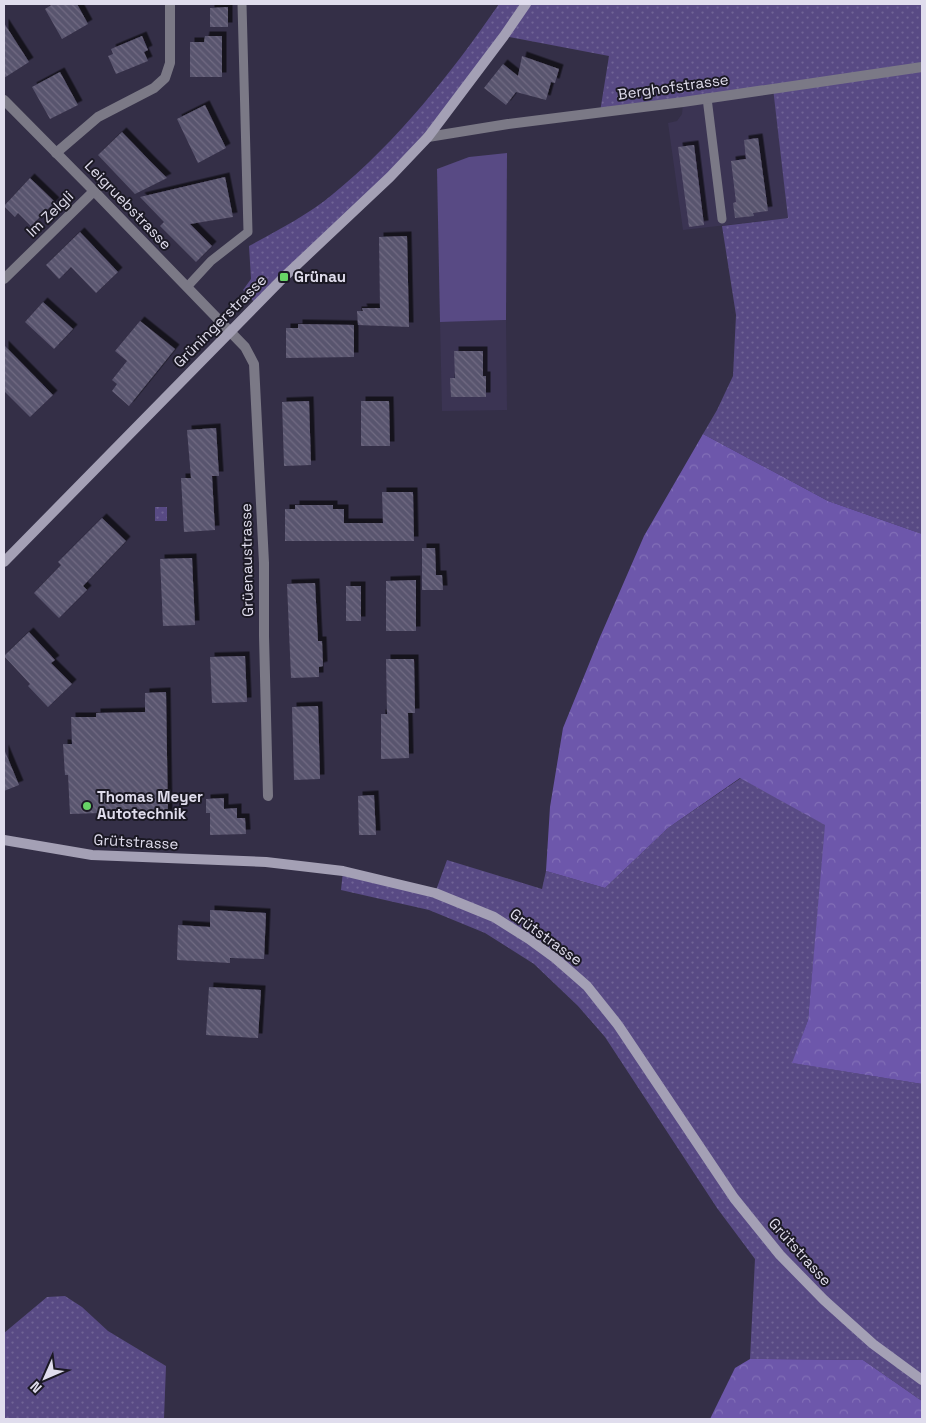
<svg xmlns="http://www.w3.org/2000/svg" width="926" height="1423" font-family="'Space Grotesk',sans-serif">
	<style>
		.built { fill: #3b3453 }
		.grass { fill: url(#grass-dots) }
		.forest { fill: url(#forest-crowns) }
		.garden { fill: #584a84 }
		.building { fill: url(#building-back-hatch); filter: url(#shadow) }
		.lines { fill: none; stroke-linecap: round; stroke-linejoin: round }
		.service { stroke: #7b7986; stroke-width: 9 }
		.minor { stroke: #7b7986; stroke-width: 10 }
		.tertiary { stroke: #7b7986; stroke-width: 10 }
		.secondary { stroke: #a4a0b5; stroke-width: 10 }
		.poi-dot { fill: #67d466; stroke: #1b1924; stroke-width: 2 }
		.labels { text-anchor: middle; stroke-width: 4; stroke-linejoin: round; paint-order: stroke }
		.street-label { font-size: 15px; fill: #e0dded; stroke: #1b1924 }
		.poi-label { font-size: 15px; font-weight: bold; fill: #e0dded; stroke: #1b1924; text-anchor: start }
	</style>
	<defs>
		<pattern id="grass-dots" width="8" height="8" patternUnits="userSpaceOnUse" patternTransform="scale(1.25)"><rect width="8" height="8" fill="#584a84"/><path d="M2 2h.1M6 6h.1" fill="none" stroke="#706496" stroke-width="1.8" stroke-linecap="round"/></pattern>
		<pattern id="forest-crowns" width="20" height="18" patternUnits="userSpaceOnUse" patternTransform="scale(1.25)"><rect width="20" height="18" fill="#6d57ab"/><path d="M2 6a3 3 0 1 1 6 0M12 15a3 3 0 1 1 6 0" fill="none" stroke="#826fb7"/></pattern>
		<pattern id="building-back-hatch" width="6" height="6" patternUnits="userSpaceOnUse" patternTransform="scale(1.25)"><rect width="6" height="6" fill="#59546e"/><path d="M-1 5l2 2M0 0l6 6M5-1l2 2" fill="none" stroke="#716c83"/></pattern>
		<filter id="shadow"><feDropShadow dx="4.5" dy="-4.5" stdDeviation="0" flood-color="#0009"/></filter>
	</defs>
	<rect width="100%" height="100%" fill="#342f47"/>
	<g class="built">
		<polygon points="774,88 788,218 683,230 668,123 677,121 682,114 683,102"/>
		<polygon points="506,320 507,410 442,411 440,322"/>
	</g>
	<g class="grass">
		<path d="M499,4H922V534L828,501L703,434L717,410L733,376L736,315L722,226L788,218L773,88L600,112L609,56L504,36L428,137L257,305L243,290L251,279L249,246C278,230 308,215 333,194C397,142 453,71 499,4Z"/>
		<rect x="155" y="507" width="12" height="14"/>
		<polygon points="741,778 826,825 808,1020 793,1063 922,1084 922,1401 863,1360 750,1359 755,1259 717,1208 605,1037 578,1006 534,964 485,933 429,910 341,890 343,871 435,893 447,860 542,889 546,871 605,888 668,828"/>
		<polygon points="65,1296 82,1307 108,1331 166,1366 164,1419 4,1419 4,1333 47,1297"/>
	</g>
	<g class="forest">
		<polygon points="703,434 828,501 922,534 922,1084 792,1063 808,1020 825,825 740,778 668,828 605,888 546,871 550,807 563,728 600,637 644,536"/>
		<polygon points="750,1359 863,1360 922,1401 922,1419 710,1419 735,1368"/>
	</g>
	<polygon class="garden" points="507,153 506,320 440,322 437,169 469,157"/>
	<g class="building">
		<polygon points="53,4 77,4 88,24 62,39 45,9"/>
		<polygon points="228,7 228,27 210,27 210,8"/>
		<polygon points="4,23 29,62 4,78"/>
		<polygon points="142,36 148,50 144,52 148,61 116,74 108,56 113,54 111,49"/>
		<polygon points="205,36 222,36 222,77 190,77 190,42 204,42"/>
		<polygon points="522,56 559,69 555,83 551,82 546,100 516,92 506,105 484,88 503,64 518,76"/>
		<polygon points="60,72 78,105 50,119 32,87"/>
		<polygon points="205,105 226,148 198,163 177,119"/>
		<polygon points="122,132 149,160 167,178 135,194 115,173 98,155"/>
		<polygon points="758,138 768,211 753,213 754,216 735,218 733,203 736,202 731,161 746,159 744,140"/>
		<polygon points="694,145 704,225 689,227 678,147"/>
		<polygon points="225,177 233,217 190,224 212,246 196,262 160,226 164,222 140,197"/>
		<polygon points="30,178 55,202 31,226 18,213 15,217 4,206"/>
		<polygon points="80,232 118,272 96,293 71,267 59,279 46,265"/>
		<polygon points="407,236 409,327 358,325 357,311 363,311 362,308 380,308 379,237"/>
		<polygon points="43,302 73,329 54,349 25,322"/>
		<polygon points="140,321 175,349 129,406 112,391 117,384 112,380 127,361 115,351"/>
		<polygon points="298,324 354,325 354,357 286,358 286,328 298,328"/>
		<polygon points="4,345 53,395 30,417 4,391"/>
		<polygon points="454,351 483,351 483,376 486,376 486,397 451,397 450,378 455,378"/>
		<polygon points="309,401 311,465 284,466 282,402"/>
		<polygon points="361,401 389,401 390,446 361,446"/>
		<polygon points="216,428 219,476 212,476 215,530 184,532 181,478 191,478 187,430"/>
		<polygon points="382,492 413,492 414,541 285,541 285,509 295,509 295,505 333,505 333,509 344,509 344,523 383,523"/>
		<polygon points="102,518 126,541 83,586 87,590 59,618 34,593 61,565 58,562"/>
		<polygon points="422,548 435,548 436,575 442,575 443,590 422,590"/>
		<polygon points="192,558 195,625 163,626 160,559"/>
		<polygon points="416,580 416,631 386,631 386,581"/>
		<polygon points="315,583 318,641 322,641 323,666 319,667 319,677 291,678 287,584"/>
		<rect x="346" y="586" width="15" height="35"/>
		<polygon points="29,632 55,660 51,663 72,684 48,707 28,686 30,684 4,656"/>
		<polygon points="245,656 247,702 212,703 210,657"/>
		<polygon points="386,659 414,659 415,713 408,713 409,758 381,759 381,714 387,714"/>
		<polygon points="166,692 168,817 130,818 130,812 70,814 68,775 65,775 63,744 72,744 71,717 96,717 96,713 145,712 145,693"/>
		<polygon points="318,706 320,779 294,780 292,707"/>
		<polygon points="4,749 19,785 4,791"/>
		<polygon points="374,795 376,835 359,835 358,796"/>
		<polygon points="224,798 224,809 237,808 237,818 245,818 246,834 210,835 210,813 206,813 206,799"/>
		<polygon points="210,910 266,913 264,959 230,958 230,963 177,960 178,925 210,927"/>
		<polygon points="209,987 261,990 258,1038 206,1035"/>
	</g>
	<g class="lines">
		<g class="service">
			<polyline points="707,98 722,219"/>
			<polyline points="187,287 211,261 248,232 242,4"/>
		</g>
		<g class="minor">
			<polyline points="4,100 94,191 245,347 254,364 264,563 264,636 268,796"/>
			<polyline points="56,153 98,117 154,88 165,78 170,63 170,4"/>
			<polyline points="4,279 94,191"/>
		</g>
		<polyline class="tertiary" points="428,137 508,124 683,102 922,67"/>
		<g class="secondary">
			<polyline points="4,562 284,277 390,177 428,137 504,36 526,4"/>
			<polyline points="4,840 92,855 266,862 343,871 435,893 494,917 529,939 555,958 587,986 618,1025 734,1198 780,1255 824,1300 873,1344 922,1380"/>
		</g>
	</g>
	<g class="poi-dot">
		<rect x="279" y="272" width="10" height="10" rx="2.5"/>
		<circle cx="87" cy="806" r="5"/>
	</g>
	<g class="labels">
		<g class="street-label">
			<text transform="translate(673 87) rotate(-8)" y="5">Berghofstrasse</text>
			<text transform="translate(128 205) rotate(46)" y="5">Leigruebstrasse</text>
			<text transform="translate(50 214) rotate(-44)" y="5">Im Zelgli</text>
			<text transform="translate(220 321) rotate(-45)" y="5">Grüningerstrasse</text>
			<text transform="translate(247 560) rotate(-91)" y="5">Grüenaustrasse</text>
			<text transform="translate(136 842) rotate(3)" y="5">Grütstrasse</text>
			<text transform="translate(546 937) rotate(36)" y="5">Grütstrasse</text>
			<text transform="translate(800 1252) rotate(48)" y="5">Grütstrasse</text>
		</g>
		<g class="poi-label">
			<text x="294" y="282">Grünau</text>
			<text x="97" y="802">Thomas Meyer<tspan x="97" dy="17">Autotechnik</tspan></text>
		</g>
	</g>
	<rect width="926" height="1423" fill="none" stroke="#e0dded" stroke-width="10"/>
	<g transform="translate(45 1378) rotate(225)" stroke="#1b1924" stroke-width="4" paint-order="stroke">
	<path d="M0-4L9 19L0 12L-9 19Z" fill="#e0dded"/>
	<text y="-8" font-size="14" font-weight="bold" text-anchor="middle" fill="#e0dded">N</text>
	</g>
</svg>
